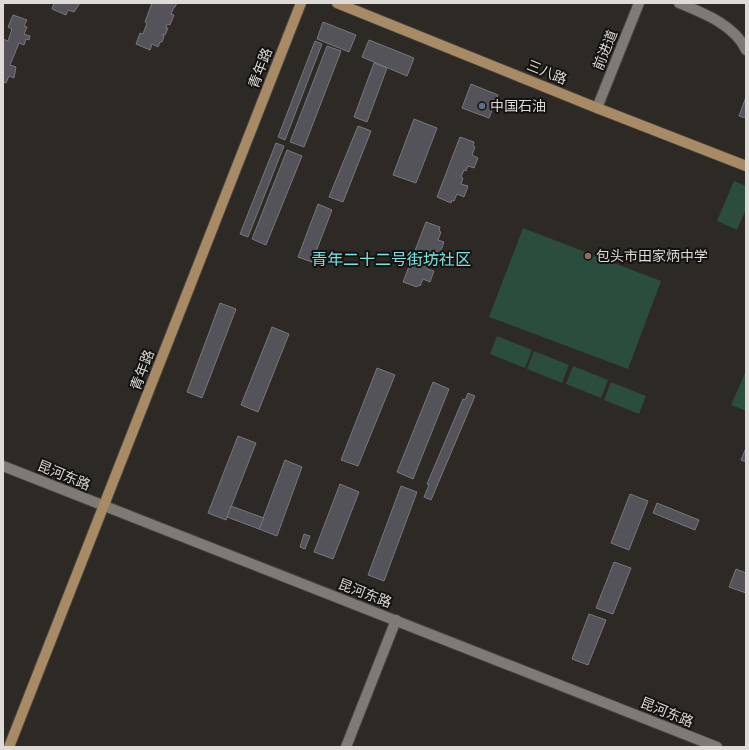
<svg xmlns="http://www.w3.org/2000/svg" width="749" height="750" font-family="Commissioner,'Noto Sans SC',sans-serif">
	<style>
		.green { fill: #2a4d3e }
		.building { fill: #535359; stroke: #78777e }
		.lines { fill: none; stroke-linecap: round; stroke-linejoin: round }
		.minor-casing { stroke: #494642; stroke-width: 12 }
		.major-casing { stroke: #494642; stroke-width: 12 }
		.minor { stroke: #7f7a75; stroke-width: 10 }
		.major { stroke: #a88b65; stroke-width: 10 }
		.service-dot { fill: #5c6f8a; stroke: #141210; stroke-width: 1.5 }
		.education-dot { fill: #8d6e63; stroke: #141210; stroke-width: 1.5 }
		.labels { text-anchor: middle; stroke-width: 4; stroke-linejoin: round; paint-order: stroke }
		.street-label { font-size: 14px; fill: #dddad7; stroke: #141210 }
		.poi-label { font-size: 14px; fill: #dddad7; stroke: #141210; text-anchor: start }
		.quarter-label { font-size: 16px; fill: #77e3e0; stroke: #141210 }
	</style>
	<rect width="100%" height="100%" fill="#2d2924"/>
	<g class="green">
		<polygon points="734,181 746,186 746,209 737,230 717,221"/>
		<polygon points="523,228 661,281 628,369 489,317"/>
		<polygon points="497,336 532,350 525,368 490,354"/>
		<polygon points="534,351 569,365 562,383 527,369"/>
		<polygon points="573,366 608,380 601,398 566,384"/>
		<polygon points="746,371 746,411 731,405"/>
		<polygon points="611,382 646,396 639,414 604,400"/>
	</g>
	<g class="building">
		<polygon points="54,3 80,3 74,12 68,10 66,15 52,9"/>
		<polygon points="152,3 177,3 175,7 174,7 171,14 174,15 170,25 167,24 166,28 168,28 165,35 163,34 163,36 164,36 162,42 160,42 158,47 152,44 150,50 136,44 140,33 143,34 147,23 145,22"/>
		<polygon points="13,15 27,20 24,26 27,27 24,34 30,36 29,40 26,39 24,45 19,43 10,65 16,67 14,78 9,76 6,83 4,82 3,84 3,39 8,41 12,29 8,27"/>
		<polygon points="323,22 356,35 349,52 317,39"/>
		<polygon points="369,40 414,58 407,76 362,57"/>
		<polygon points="315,41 322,44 285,140 278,137"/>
		<polygon points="327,46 341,51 304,147 290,142"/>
		<polygon points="374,63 387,68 367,122 354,117"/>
		<polygon points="471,84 498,95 489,118 462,108"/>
		<polygon points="746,97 746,118 739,116"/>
		<polygon points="414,119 437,128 416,183 393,175"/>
		<polygon points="358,126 371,131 343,202 329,197"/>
		<polygon points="460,137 474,142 473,146 475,147 472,155 478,158 474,168 468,166 466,171 464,170 461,177 463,178 461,184 468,186 464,197 457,194 454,201 452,200 451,203 437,197"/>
		<polygon points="276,143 284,146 248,237 240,234"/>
		<polygon points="287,150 302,156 266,245 252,239"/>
		<polygon points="318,204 332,210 312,262 298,257"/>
		<polygon points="426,222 440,227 439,231 441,232 438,240 444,242 440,253 434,251 432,256 430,255 427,262 429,263 427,269 434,271 430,282 423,279 420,286 418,285 417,287 403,282"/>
		<polygon points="220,303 236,309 202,398 187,392"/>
		<polygon points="272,327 289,334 258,412 241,405"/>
		<polygon points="377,368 395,375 358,466 341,460"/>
		<polygon points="433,382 449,389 413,479 397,472"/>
		<polygon points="468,393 475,396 431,500 424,497 429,485 427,484 463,399 465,400"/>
		<polygon points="238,436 256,443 226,520 208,513"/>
		<polygon points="746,448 746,462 741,460"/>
		<polygon points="285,460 302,467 277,536 259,529"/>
		<polygon points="340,484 359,492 333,559 314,552"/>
		<polygon points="401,486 417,492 384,581 368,575"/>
		<polygon points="630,494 648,501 629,550 611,543"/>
		<polygon points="657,503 699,520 695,530 653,513"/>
		<polygon points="231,506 264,518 259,529 227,517"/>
		<polygon points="304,534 310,536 305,549 300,547"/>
		<polygon points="614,562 631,568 613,614 596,608"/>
		<polygon points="736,569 746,573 746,593 729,587"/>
		<polygon points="589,614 606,620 588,665 572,659"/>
	</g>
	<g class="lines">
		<g class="minor-casing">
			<g id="minor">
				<path d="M679,3C703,13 735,25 746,50"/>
				<polyline points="597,108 639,3"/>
				<polyline points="3,466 717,747"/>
				<polyline points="346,747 396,620"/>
			</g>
		</g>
		<g class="major-casing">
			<g id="major">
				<polyline points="337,3 597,108 746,166"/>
				<polyline points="9,747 301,3"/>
			</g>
		</g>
		<use href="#minor" class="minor"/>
		<use href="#major" class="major"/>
	</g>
	<circle class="service-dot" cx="482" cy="106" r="4"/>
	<circle class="education-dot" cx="588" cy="256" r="4"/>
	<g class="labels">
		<g class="street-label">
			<text transform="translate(605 50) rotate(-68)" y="5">前进道</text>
			<text transform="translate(260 68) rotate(-69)" y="5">青年路</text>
			<text transform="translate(547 72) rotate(22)" y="5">三八路</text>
			<text transform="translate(142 370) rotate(-69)" y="5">青年路</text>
			<text transform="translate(64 475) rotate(22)" y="5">昆河东路</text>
			<text transform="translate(365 593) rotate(21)" y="5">昆河东路</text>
			<text transform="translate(667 712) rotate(22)" y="5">昆河东路</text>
		</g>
		<g class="poi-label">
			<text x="490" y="111">中国石油</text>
			<text x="596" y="261">包头市田家炳中学</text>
		</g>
		<g class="quarter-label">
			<text x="391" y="265">青年二十二号街坊社区</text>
		</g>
	</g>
	<rect width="749" height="750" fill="none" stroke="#dddad7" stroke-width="8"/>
</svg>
